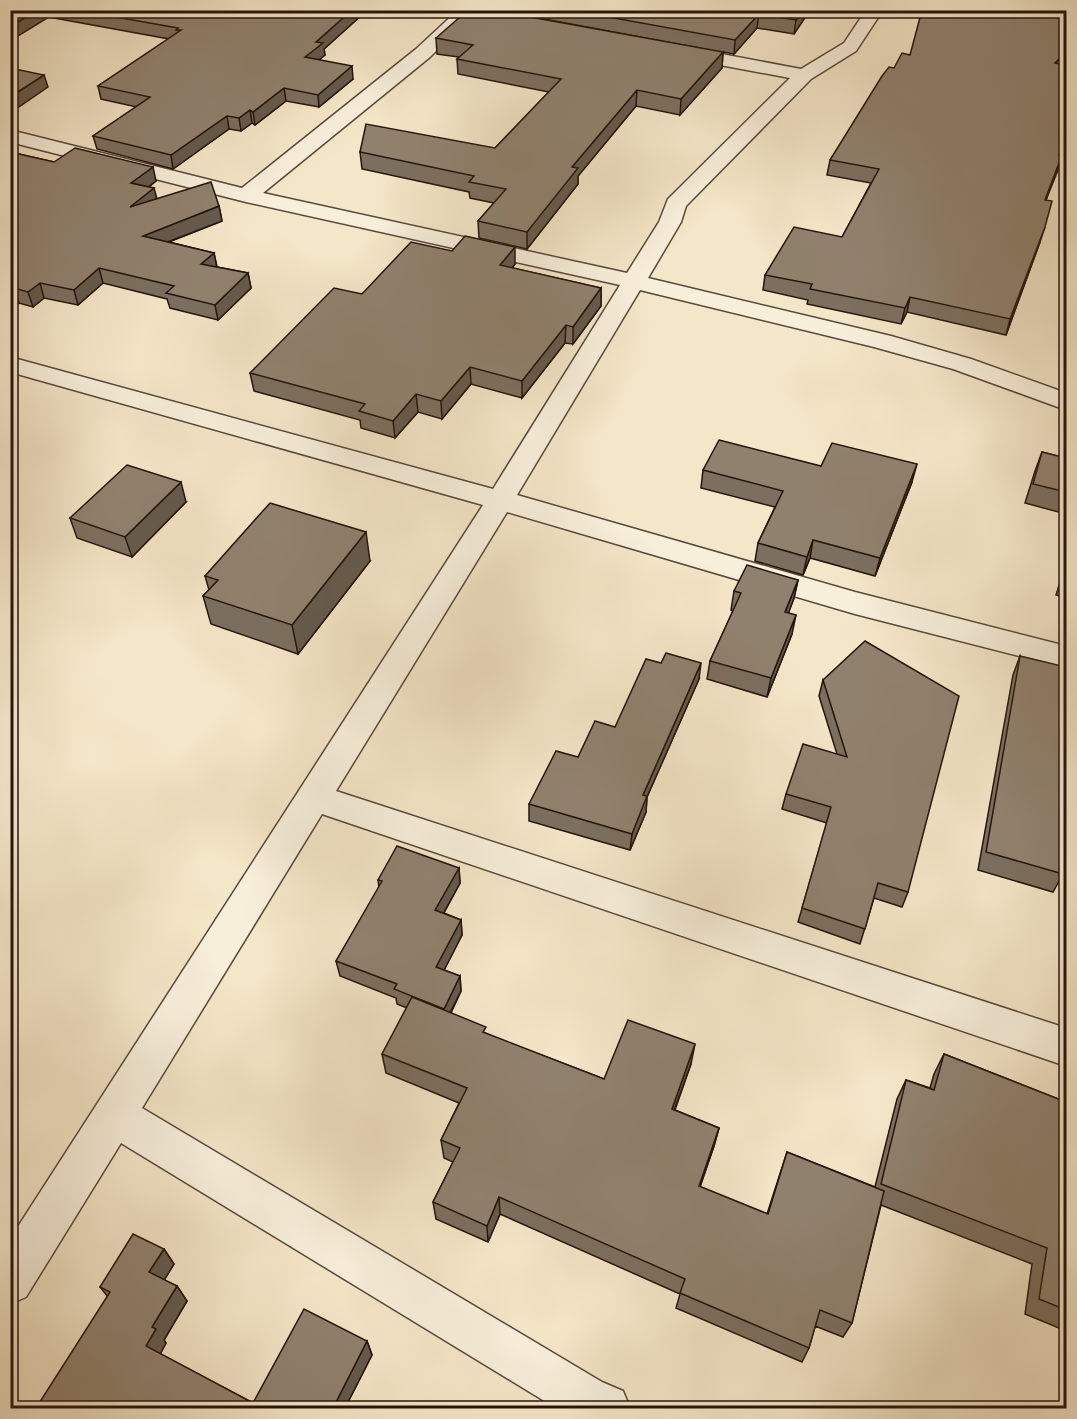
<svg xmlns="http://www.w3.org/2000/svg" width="1077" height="1419" font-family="'IM FELL English',serif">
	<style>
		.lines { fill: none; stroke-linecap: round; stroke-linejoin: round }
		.minor-casing { stroke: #58483b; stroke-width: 3 }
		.minor { fill: #f8efdb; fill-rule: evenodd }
		.wall { fill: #7c6f5f; stroke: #24140c; stroke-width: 1.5 }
		.shaded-wall { fill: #655a4d; stroke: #24140c; stroke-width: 1.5 }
		.building { fill: #90816e; stroke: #24140c; stroke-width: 1.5 }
	</style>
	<rect width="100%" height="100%" fill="#f4e6c8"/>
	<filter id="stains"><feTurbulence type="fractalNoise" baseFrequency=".00333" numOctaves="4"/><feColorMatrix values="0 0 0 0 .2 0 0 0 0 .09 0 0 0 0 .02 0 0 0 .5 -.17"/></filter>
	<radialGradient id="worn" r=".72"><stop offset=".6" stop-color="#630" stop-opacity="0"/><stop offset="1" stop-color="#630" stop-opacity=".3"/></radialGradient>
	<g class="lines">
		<g class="minor-casing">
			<polygon id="minor" points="458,10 477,10 430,57 263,193 627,273 659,222 668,199 790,78 672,56 670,52 672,48 679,46 801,69 844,43 866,10 883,10 856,51 811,79 686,206 681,222 648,278 891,336 971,359 1066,393 1066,410 953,369 874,347 640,290 517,495 855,592 1066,646 1066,668 855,614 507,512 336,791 1066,1028 1066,1066 322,814 142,1108 602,1382 623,1391 630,1408 556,1408 121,1143 26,1297 10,1304 10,1239 483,505 10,372 10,357 493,489 620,285 246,202 10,142 10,130 242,188 416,49"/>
		</g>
		<use href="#minor" class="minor"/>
	</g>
	<g class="wall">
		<polygon points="10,10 363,10 363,14 324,49 325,55 319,60 353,79 319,107 286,101 255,125 252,123 241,131 229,129 173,169 97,149 93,136 137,107 101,99 98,86 169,39"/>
		<polygon points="496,10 810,10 794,34 757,28 734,54 723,52 722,68 680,115 636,106 578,176 578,184 527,249 479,238 478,221 494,203 470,198 469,192 362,169 360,152 495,148 549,92 458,74 457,59 459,57 437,54 436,38 699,48"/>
		<polygon points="910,55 1066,62 1064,65 1061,155 1062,155 1046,200 1040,242 1006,335 907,312 901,324 807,304 808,300 763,290 765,275 842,237 871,183 827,175 830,160 894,68"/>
		<polygon points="10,152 54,162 156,181 149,187 157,199 219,206 222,221 169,242 214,253 217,267 248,273 251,288 218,320 170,308 167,299 103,283 78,305 44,298 33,307 19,303 10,309"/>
		<polygon points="515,264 512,268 601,288 601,306 573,344 565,343 522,398 471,384 442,419 418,412 395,438 361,428 360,420 254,391 250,373 362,294"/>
		<polygon points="1042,452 1066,458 1066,514 1025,503 1035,471"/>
		<polygon points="821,466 912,482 875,576 810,558 803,575 755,561 758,543 775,507 701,488 703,470"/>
		<polygon points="186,502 132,557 77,538 70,518"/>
		<polygon points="370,561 298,654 211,624 203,596 209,590 205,576"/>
		<polygon points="1066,563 1066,597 1056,595"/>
		<polygon points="798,580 794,598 788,613 792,634 767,697 707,679 710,661 733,611 731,610 734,591"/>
		<polygon points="1020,656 1063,874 1053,892 978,870 1013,675"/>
		<polygon points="699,679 647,797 646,812 630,850 529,821 529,804 578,757 615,727"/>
		<polygon points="823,680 908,892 902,907 874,898 860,944 798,922 827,823 782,809 786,794 837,754 819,696"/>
		<polygon points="459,868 460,883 444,913 461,920 462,935 444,970 460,976 461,991 451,1013 486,1034 604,1079 691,1064 675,1110 719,1128 714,1146 700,1187 767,1214 787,1152 875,1187 897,1099 906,1080 930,1088 934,1074 944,1054 1066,1102 1066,1331 1025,1314 1032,1264 881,1205 852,1323 843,1337 815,1326 809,1348 802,1362 676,1308 680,1294 500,1214 488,1242 436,1219 433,1202 453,1162 444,1158 441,1140 459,1103 386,1073 382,1054 407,1008 397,1004 396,998 340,976 336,961 379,888 378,880"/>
		<polygon points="164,1249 174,1264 164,1280 177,1286 187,1301 164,1340 166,1343 160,1354 253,1403 367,1341 372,1355 345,1408 42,1408 38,1405 108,1297 100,1287"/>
	</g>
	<g class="shaded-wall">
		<polygon points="37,10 47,10 49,17 10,41 10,27"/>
		<polygon points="352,10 363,10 363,14 324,49 325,55 306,70 305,57 316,42"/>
		<polygon points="803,10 810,10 794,34 796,20"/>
		<polygon points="759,14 757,28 734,54 735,40"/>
		<polygon points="723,52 722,68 680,115 681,99"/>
		<polygon points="1066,52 1066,62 1051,78 1055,63"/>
		<polygon points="352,66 353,79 319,107 318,95"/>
		<polygon points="44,75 48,87 10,113 10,97"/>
		<polygon points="284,88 286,101 255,125 253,112"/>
		<polygon points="637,90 636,106 578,176 578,184 527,249 527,232 572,167"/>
		<polygon points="250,110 252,123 241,131 239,118"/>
		<polygon points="227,116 229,129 173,169 171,155"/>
		<polygon points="1066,138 1066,142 1055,169 1059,155"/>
		<polygon points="1062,155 1058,170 1040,215 1045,200"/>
		<polygon points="153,167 156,181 134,198 131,183"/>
		<polygon points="154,188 158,203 130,207"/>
		<polygon points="219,206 222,221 147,250 143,236"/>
		<polygon points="1045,227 1040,242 1006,335 1010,319"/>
		<polygon points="515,247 515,264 501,282 500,265"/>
		<polygon points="214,253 217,268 201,264"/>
		<polygon points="99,268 103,283 78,305 74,290"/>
		<polygon points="248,273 251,288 218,320 215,305"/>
		<polygon points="40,283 44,298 33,307 28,292"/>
		<polygon points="14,288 19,303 10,309 10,290"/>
		<polygon points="601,288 601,306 573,344 573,327"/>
		<polygon points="910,297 907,312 901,324 905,308"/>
		<polygon points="566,325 565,343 522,398 522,381"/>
		<polygon points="470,367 471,384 442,419 441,401"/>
		<polygon points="416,394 418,412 395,438 393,421"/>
		<polygon points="917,464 912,482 875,576 880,558"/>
		<polygon points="181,482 186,502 132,557 125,537"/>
		<polygon points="366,532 370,561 298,654 292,625"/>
		<polygon points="813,540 810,558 803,575 807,557"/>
		<polygon points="798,580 794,598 782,631 785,612"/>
		<polygon points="796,615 792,634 767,697 771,678"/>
		<polygon points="701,663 699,679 647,797 646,812 630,850 632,834 643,795"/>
		<polygon points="459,868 460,883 437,925 435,910"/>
		<polygon points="461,920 462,935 438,982 436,967"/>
		<polygon points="460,976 461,991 445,1023 444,1009"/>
		<polygon points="695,1044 691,1064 668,1127 672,1109"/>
		<polygon points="719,1128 714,1146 694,1204 699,1186"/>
		<polygon points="499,1197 500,1214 488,1242 487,1226"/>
		<polygon points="164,1249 174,1264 160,1287 149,1272"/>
		<polygon points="177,1286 187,1301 164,1340 166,1343 157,1360 146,1346 152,1327"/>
		<polygon points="367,1341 372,1355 345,1408 333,1408"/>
	</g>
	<g class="building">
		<polygon points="10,10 37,10 10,27"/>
		<polygon points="76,10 352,10 316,42 323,43 305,57 352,66 318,95 284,88 253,112 250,110 239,118 227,116 171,155 93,136 150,97 98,86 181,30 176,30 178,28"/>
		<polygon points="468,10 492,10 723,52 681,99 637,90 572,167 578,168 527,232 478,221 506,189 469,182 474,176 360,152 366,124 495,148 561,79 457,59 473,45 436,38"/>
		<polygon points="570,10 803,10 796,20 759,14 735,40"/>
		<polygon points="922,10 1066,10 1066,52 1055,63 1066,65 1066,138 1059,155 1062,155 1045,200 1052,201 1045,227 1010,319 910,297 905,308 810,289 812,284 765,275 794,227 842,237 879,169 830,160 882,76 889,67 894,68 902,53 910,55"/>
		<polygon points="10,68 44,75 10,97"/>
		<polygon points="75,148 153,167 131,183 154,188 130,207 211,182 219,206 143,236 214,253 201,264 248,273 215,305 166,293 174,286 99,268 74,290 40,283 28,292 14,288 10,290 10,152 54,162"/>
		<polygon points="465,236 515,247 500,265 601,288 573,327 566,325 522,381 470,367 441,401 416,394 393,421 359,411 365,404 250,373 334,288 362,294 411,242 452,251"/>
		<polygon points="719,440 821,466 832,443 917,464 880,558 813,540 807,557 758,543 783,491 703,470"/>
		<polygon points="1042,452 1066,458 1066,492 1033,484"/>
		<polygon points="127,465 181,482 125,537 70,518"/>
		<polygon points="270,503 366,532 292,625 203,596 218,580 205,576"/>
		<polygon points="747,565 798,580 785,612 796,615 771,678 710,661 741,593 734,591"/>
		<polygon points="1066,567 1066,576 1064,576"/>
		<polygon points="865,641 959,696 908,892 878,883 865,929 802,908 831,807 786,794 803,744 847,757 823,680"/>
		<polygon points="666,653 701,663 643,795 647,796 632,834 529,804 556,751 578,757 595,721 615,727 646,659 661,663"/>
		<polygon points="1020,656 1066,667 1066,851 1063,874 986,852"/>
		<polygon points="397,846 459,868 435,910 461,920 436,967 460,976 444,1009 394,989 397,984 336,961 382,881 378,880"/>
		<polygon points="412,997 486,1027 483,1032 604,1079 628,1020 695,1044 672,1109 719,1128 699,1186 768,1214 787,1152 884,1191 852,1323 820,1310 809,1348 680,1293 685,1279 499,1197 487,1226 433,1202 460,1148 441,1140 467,1088 382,1054"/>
		<polygon points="944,1054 1066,1102 1066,1310 1039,1299 1047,1248 881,1184 906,1080 934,1090"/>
		<polygon points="133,1234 164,1249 149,1272 177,1286 152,1327 156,1329 146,1346 253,1403 304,1309 367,1341 333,1408 44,1408 38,1405 110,1292 100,1287"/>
	</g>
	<rect width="1077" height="1419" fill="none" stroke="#f4e6c8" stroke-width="36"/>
	<rect x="12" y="12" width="1053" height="1395" fill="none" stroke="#24140c" stroke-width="3"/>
	<rect x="18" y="18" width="1041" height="1383" fill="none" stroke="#24140c" stroke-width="1.5"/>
	<rect width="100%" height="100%" filter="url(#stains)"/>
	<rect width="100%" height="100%" fill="url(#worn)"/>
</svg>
